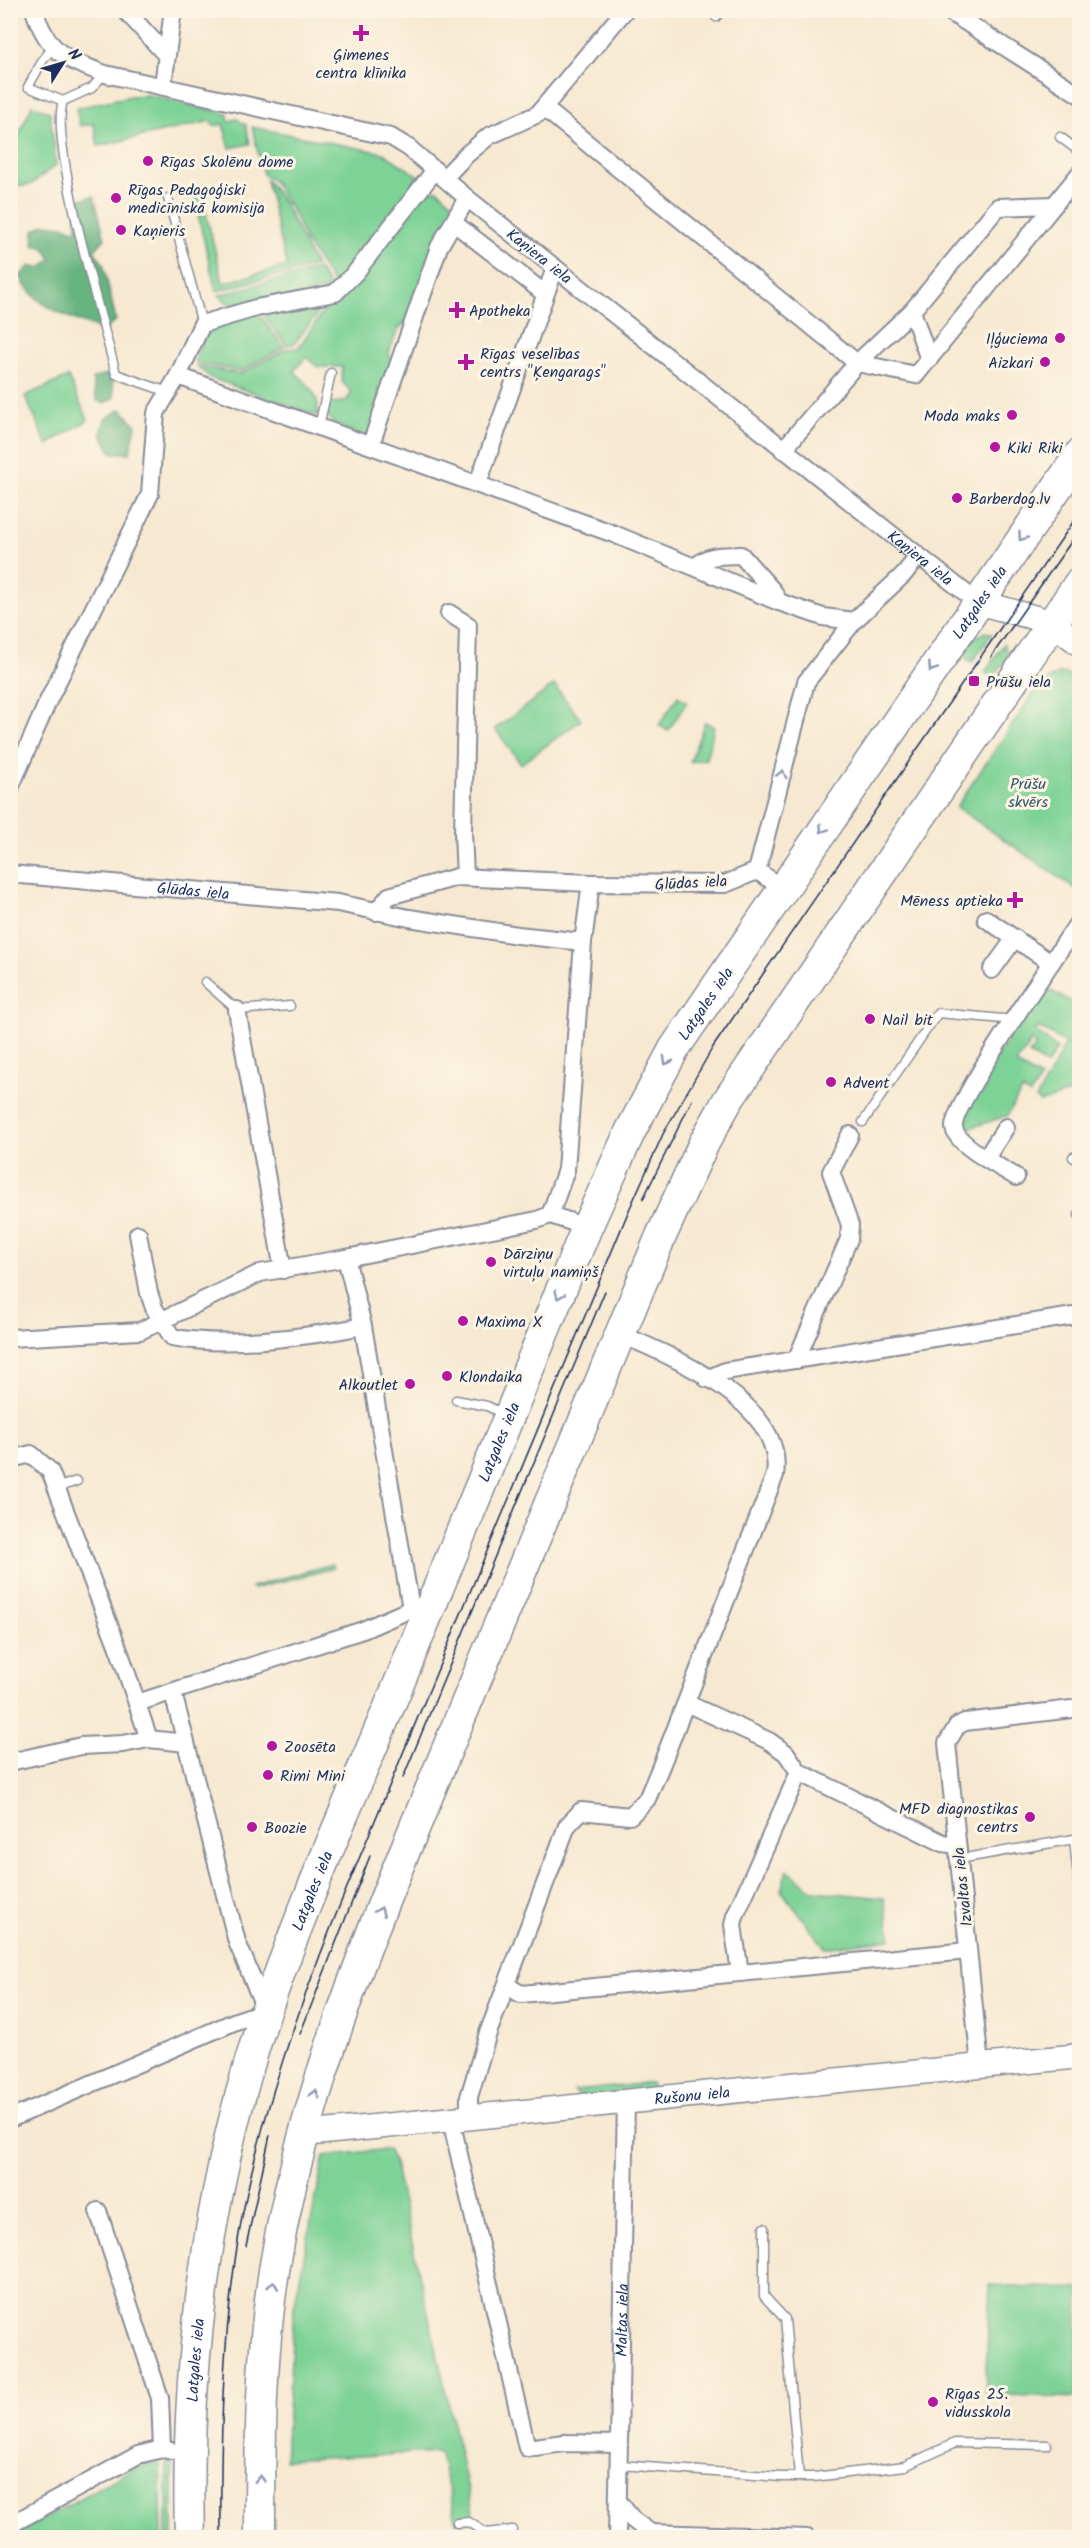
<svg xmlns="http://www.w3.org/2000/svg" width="1090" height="2548" font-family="Kalam,sans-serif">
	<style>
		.green { fill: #7dd296; stroke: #4c807a; stroke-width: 1.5 }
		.forest { fill: #66b47f; stroke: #40726e; stroke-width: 1.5 }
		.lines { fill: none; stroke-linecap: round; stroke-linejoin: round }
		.lane-casing { stroke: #898c98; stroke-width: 11 }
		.street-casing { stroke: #898c98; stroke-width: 20 }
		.secondary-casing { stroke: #898c98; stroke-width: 27 }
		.highway-casing { stroke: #898c98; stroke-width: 33 }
		.lane { stroke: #fff; stroke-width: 8 }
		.street { stroke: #fff; stroke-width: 16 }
		.secondary { stroke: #fff; stroke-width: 24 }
		.highway { stroke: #fff; stroke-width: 30 }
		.tram { stroke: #1b2f5e; stroke-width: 1.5 }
		.oneway { stroke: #8d97ae }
		.poi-dot { fill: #b5179e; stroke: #fcf5e5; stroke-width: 2 }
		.labels { text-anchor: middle; stroke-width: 6; stroke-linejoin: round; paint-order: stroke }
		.poi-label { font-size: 16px; fill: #1b2f5e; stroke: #fcf5e5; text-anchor: start }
		.street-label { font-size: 16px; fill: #1b2f5e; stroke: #fcf5e5 }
		.park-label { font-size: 16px; fill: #34586c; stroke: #fcf5e5 }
	</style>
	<rect width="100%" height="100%" fill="#fcf5e5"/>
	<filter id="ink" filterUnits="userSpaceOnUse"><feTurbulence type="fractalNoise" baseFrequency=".0167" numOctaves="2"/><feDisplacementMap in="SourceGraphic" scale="12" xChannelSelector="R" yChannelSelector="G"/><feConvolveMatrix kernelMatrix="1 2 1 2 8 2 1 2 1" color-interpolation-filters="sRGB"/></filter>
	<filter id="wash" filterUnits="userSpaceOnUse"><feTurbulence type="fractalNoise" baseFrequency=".008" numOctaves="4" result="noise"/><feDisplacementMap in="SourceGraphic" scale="24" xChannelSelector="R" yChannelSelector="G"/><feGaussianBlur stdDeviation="1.35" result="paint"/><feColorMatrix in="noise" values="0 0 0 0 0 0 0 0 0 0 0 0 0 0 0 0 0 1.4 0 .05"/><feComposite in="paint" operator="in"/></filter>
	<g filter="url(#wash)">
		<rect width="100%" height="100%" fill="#f7e9d1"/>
		<g class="green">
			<polygon points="148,95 228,114 228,121 237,119 246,125 250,144 230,148 223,124 213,126 211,121 98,146 94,124 80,126 76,108 131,96"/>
			<polygon points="32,105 50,112 56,165 30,185 11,187 11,152"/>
			<polygon points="252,127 383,153 420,177 350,271 334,285 306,242 295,216 274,182 263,174"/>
			<path d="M266,180C289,203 299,238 316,266L216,291L194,198L201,193L223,283L287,266Z"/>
			<path d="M438,190L456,206L409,320C396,327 394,339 389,353L394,365L369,433L362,437L333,423L326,413L329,404L346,401L352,392L342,382V367H318L306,357L294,371C307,383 321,396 318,416L211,378L197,366L241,374L286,349L298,348L330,302H338L343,296L426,191Z"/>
			<polygon points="318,269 331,289 238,307 229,304 219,295"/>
			<polygon points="327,301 294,344 286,345 261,311"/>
			<path d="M257,312L284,347L241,371L196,363C200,324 226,323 257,312Z"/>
			<polygon points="68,377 88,420 47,445 25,396"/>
			<polygon points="986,632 992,634 972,662 962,656 973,638"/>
			<polygon points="1004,644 1008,655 993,679 985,672"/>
			<polygon points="1061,673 1079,677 1079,891 956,807 1041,683"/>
			<polygon points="554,685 581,720 521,764 495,729"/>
			<polygon points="678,696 687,702 668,731 659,725"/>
			<polygon points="705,722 714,727 706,759 690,762"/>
			<polygon points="1042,986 1079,1006 1079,1089 1040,1103 1036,1099 1066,1043 1038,1027 1036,1032 1057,1049 1047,1065 1029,1054 1035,1046 1032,1040 1016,1064 1041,1078 1030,1095 1022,1090 1007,1116 961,1131 962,1112"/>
			<polygon points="332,1564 334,1568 253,1589 251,1587"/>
			<polygon points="787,1870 813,1891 884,1898 891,1939 825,1948 781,1890"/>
			<polygon points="650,2083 653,2090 580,2097 574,2091"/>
			<polygon points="388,2149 394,2163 473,2512 469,2522 457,2523 439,2452 285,2460 294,2308 324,2156"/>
			<polygon points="990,2285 1079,2289 1077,2398 985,2394"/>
			<polygon points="167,2462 173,2464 173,2537 167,2537"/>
			<polygon points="144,2463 160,2464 162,2537 11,2537"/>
		</g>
		<g class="forest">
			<path d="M94,196L105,239L94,251L103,263L116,320L104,331C74,319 33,308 20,276L30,266L41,268L51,259L44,248L33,245L34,230L44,224L64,226L77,231L75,200Z"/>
			<polygon points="107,374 113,383 114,398 104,403 97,401 92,379"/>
			<polygon points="121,409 136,425 130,453 112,453 101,435 105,419"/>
		</g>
	</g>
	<g filter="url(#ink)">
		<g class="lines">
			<g class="lane-casing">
				<g id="lane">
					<polyline points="716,17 721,10"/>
					<polyline points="53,47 43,60 28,87 63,101"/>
					<path d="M104,74L92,88L63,101C49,143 103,321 116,374L168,392"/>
					<polyline points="1060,137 1080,152"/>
					<polyline points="168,198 202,324"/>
					<polyline points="319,426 331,373"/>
					<polyline points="205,982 237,1010 290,1006"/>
					<polyline points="863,1122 938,1013 1014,1020"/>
					<polyline points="1073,1157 1080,1162"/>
					<polyline points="1079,1215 1080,1215"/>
					<polyline points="456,1400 487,1406 504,1414"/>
					<polyline points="56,1488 77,1481"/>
					<polyline points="1074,1839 1079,1886"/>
					<polyline points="959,1859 1080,1838"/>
					<polyline points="764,2228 764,2296 785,2319 799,2476"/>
					<polyline points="620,2465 781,2477 814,2477 905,2466 955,2443 1047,2445"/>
					<polyline points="457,2523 469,2522 486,2533 512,2530"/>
				</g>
			</g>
			<g class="street-casing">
				<g id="street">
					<path id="s1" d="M34,10C48,53 65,59 105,74L391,137L409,148L467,198L977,602"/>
					<polyline points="125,10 167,56"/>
					<polyline points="947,10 1080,95"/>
					<polyline points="163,85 173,10"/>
					<polyline points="544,108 857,363 912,311 998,207 1054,205"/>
					<polyline points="444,178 466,155 489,136 538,114 625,10"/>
					<polyline points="454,223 544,293"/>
					<polyline points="912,311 929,360"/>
					<polyline points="178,376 614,534 779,602 823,617 854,621"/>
					<polyline points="371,444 439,247 467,198"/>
					<polyline points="783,450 857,363 916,375 1080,173"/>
					<polyline points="478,483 555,268"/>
					<path d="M696,567C707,553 725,556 741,555L773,591L779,602"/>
					<polyline points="449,613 468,625 463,832 465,877"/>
					<polyline points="10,788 49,699 150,494 156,413 178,376 202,324 256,308 335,293 356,272 435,170"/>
					<polyline points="757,871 806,682 854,621 903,575 918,557"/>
					<path id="s2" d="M10,874L338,903L409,918L518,935L583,942L591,883L725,884L757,871L783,888"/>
					<polyline points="376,912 389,896 457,877 591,883"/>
					<polyline points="986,919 1051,963"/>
					<polyline points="992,970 1015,938"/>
					<polyline points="237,1010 283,1270"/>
					<polyline points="986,1158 1006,1127"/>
					<path d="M1016,1177C1001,1167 955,1145 954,1127C952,1104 1061,949 1080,920"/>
					<polyline points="550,1215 566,1170 583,942"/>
					<path d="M138,1234L149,1293L154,1308L172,1337C225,1348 309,1337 363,1326"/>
					<polyline points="10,1338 140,1331 260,1273 346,1258"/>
					<polyline points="796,1360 849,1239 850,1225 831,1172 850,1135"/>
					<polyline points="707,1379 725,1371 1080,1315"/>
					<polyline points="411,1609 363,1326 346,1258 537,1220 550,1215 587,1227"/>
					<polyline points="173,1693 186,1743"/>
					<polyline points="137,1703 363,1630 411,1609 421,1612"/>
					<polyline points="688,1704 769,1741 786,1753 799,1772 943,1843 957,1845"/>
					<polyline points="10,1762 81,1746 123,1744 149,1739"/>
					<polyline points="740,1973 733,1925 735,1916 799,1772"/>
					<polyline points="507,1986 521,1994 968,1951"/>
					<polyline points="980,2066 947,1743 957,1726 965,1722 1080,1708"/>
					<path d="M469,2118V2097L488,2033L567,1826L581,1811L630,1816L647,1799L661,1766L775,1475C786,1404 674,1357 620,1334"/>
					<polyline points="10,2119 236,2021 266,2011 237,1942 186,1743 149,1739 120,1653 50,1471 31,1454 15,1458"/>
					<polyline points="451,2120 527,2448 564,2443 619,2444"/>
					<polyline points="98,2211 160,2398 162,2449"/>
					<polyline points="618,2501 633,2520 651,2533 807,2538"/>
					<polyline points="10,2525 138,2455 162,2449 172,2451"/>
					<path id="s3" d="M617,2538L626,2102"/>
				</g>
			</g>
			<g class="secondary-casing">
				<g id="secondary">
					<polyline points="977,602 1051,622 1080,644"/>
					<path id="s4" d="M304,2134L1080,2056"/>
				</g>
			</g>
			<g class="highway-casing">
				<g id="highway">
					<path id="s5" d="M190,2538C185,2356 208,2183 266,2011C305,1898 356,1787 402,1676C464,1527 525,1376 587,1227L630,1132L674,1049L1080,454"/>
					<path d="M260,2538C260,2447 260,2355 275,2265C297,2133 341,2008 391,1884L661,1236L704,1143L728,1100L1080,582"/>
				</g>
			</g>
			<use href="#lane" class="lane"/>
			<use href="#street" class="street"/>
			<use href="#secondary" class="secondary"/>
			<use href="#highway" class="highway"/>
			<g class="tram">
				<polyline points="991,657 1080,529"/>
				<polyline points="643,1199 692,1100"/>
				<polyline points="403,1778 605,1291"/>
				<polyline points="300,2034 370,1856"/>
				<polyline points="246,2246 270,2135"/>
				<path d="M221,2538C220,2430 223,2322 242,2217C263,2108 300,2004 341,1902L629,1210L663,1134L713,1047L1080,512"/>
			</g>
		</g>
		<defs><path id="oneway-chevron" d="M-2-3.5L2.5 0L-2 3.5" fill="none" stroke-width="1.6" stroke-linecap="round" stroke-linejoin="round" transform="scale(1.5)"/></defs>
		<g class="oneway">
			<use href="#oneway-chevron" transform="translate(1022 537) rotate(125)"/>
			<use href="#oneway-chevron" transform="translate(932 668) rotate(124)"/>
			<use href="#oneway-chevron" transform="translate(782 774) rotate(-76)"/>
			<use href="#oneway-chevron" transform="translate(823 829) rotate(124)"/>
			<use href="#oneway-chevron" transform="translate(667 1061) rotate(118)"/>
			<use href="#oneway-chevron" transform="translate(559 1295) rotate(113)"/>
			<use href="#oneway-chevron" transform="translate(380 1911) rotate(-68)"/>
			<use href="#oneway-chevron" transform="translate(315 2094) rotate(-75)"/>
			<use href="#oneway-chevron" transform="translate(273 2285) rotate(-83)"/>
			<use href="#oneway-chevron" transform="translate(260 2479) rotate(-89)"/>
		</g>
	</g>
	<g class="poi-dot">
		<path d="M358 24h6v6h6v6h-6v6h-6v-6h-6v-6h6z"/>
		<circle cx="148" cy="161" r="6"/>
		<circle cx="116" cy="198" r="6"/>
		<circle cx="121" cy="230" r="6"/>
		<path d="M454 301h6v6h6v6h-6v6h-6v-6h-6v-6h6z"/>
		<circle cx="1060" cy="338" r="6"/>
		<path d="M463 353h6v6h6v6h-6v6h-6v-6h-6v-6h6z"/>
		<circle cx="1045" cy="362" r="6"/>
		<circle cx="1012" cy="415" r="6"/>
		<circle cx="995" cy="447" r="6"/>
		<circle cx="957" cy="498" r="6"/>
		<rect x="968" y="675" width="12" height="12" rx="3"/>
		<path d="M1012 891h6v6h6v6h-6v6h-6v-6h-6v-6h6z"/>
		<circle cx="870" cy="1019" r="6"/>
		<circle cx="831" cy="1082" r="6"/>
		<circle cx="491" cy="1262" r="6"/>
		<circle cx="463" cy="1321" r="6"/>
		<circle cx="447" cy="1376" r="6"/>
		<circle cx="410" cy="1384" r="6"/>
		<circle cx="272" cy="1746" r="6"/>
		<circle cx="268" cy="1775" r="6"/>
		<circle cx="1030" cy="1817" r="6"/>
		<circle cx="252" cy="1827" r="6"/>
		<circle cx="933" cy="2402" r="6"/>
	</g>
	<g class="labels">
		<g class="poi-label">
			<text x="361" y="60" text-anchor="middle">Ģimenes<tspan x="361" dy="18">centra klīnika</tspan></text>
			<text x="160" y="167">Rīgas Skolēnu dome</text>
			<text x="128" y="195">Rīgas Pedagoģiski<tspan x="128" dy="18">medicīniskā komisija</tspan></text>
			<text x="133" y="236">Kaņieris</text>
			<text x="469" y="316">Apotheka</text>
			<text x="1048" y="344" text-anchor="end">Iļģuciema</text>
			<text x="480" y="359">Rīgas veselības<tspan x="480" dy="18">centrs "Ķengarags"</tspan></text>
			<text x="1033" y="368" text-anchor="end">Aizkari</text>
			<text x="1000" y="421" text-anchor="end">Moda maks</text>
			<text x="1007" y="453">Kiki Riki</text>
			<text x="969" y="504">Barberdog.lv</text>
			<text x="986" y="687">Prūšu iela</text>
			<text x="1003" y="906" text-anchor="end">Mēness aptieka</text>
			<text x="882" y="1025">Nail bit</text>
			<text x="843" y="1088">Advent</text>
			<text x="503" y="1259">Dārziņu<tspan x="503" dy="18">virtuļu namiņš</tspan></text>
			<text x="475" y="1327">Maxima X</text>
			<text x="459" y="1382">Klondaika</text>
			<text x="398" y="1390" text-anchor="end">Alkoutlet</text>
			<text x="284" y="1752">Zoosēta</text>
			<text x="280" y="1781">Rimi Mini</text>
			<text x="1018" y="1814" text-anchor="end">MFD diagnostikas<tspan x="1018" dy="18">centrs</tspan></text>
			<text x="264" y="1833">Boozie</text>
			<text x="945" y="2399">Rīgas 25.<tspan x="945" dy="18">vidusskola</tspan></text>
		</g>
		<g class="street-label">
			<text dy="6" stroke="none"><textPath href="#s1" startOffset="584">Kaņiera iela</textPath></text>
			<text dy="6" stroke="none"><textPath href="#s1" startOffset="1070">Kaņiera iela</textPath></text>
			<text dy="6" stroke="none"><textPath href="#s5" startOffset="2122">Latgales iela</textPath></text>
			<text transform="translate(691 882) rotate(-3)" y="6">Glūdas iela</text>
			<text dy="6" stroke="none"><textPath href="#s2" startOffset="184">Glūdas iela</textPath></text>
			<text dy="6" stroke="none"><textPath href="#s5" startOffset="1636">Latgales iela</textPath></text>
			<text dy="6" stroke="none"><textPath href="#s5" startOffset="1150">Latgales iela</textPath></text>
			<text transform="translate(962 1887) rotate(-96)" y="6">Izvaltas iela</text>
			<text dy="6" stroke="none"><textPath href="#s5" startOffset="664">Latgales iela</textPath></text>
			<text dy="6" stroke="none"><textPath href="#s4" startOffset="390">Rušonu iela</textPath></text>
			<text dy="6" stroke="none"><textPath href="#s3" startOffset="218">Maltas iela</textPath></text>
			<text dy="6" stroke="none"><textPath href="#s5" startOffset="178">Latgales iela</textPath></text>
		</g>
		<g class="park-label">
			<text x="1028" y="789">Prūšu<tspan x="1028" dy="18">skvērs</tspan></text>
		</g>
	</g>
	<rect width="1090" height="2548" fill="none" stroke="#fcf5e5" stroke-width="36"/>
	<g transform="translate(63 63) rotate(53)" stroke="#fcf5e5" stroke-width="4.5" paint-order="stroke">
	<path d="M0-4.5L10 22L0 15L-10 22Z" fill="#1b2f5e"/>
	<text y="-9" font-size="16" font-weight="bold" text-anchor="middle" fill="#1b2f5e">N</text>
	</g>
</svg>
